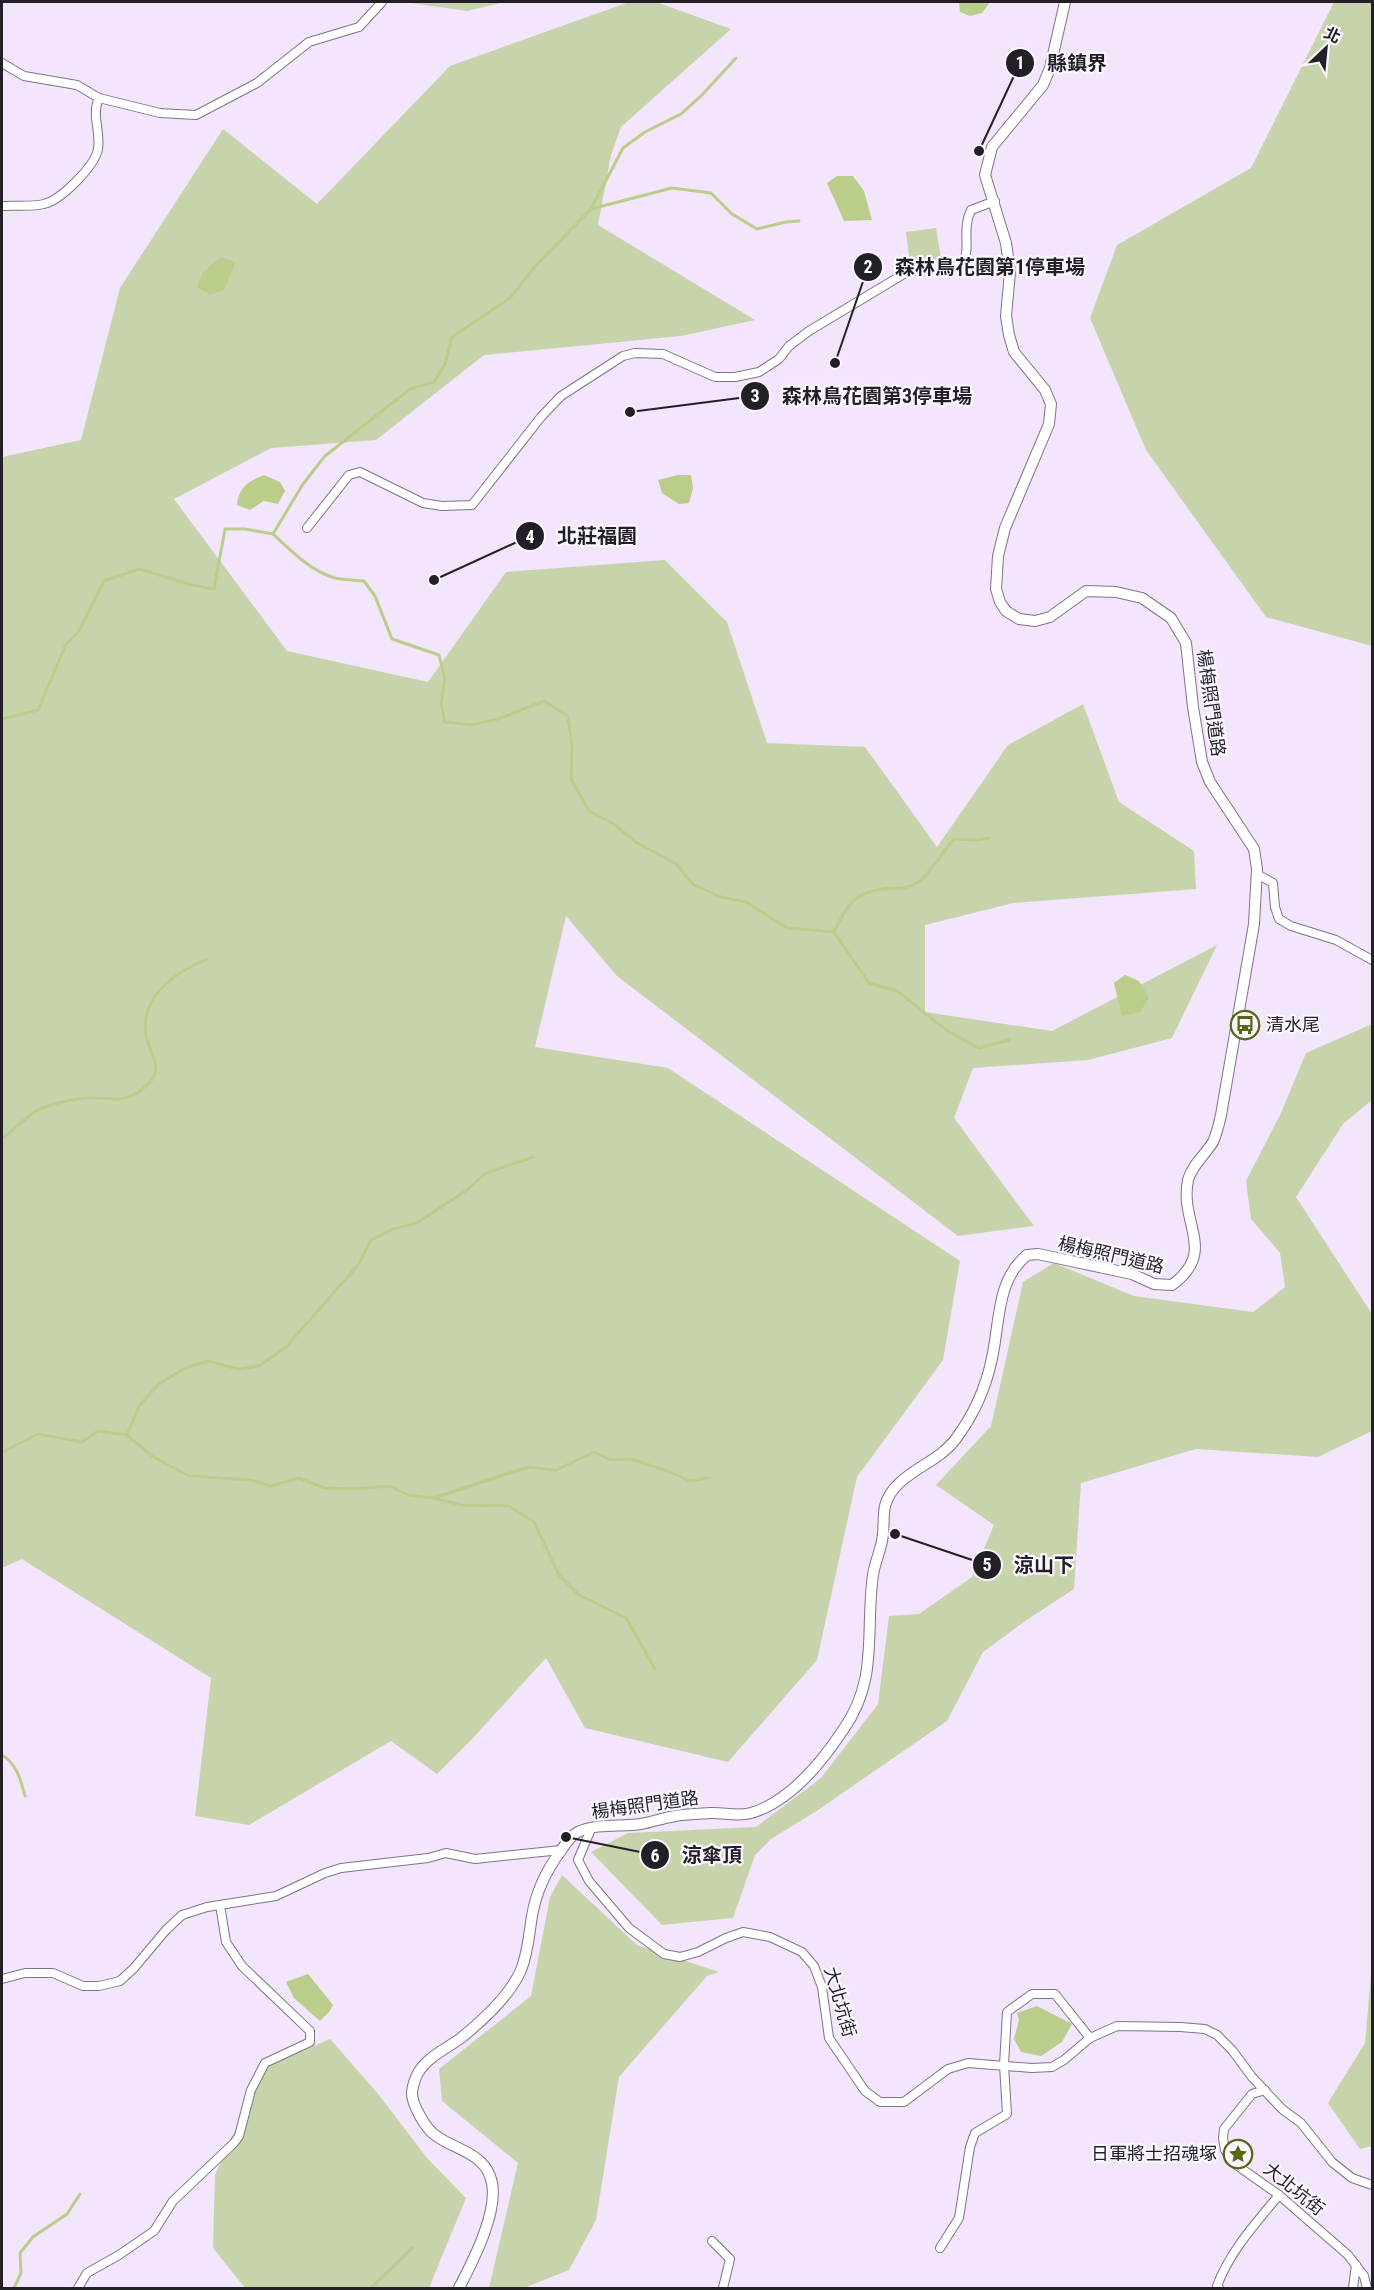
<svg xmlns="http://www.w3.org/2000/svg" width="1374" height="2290" font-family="'Roboto Condensed','Noto Sans TC',sans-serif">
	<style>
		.green { fill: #c7d4ab }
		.water { fill: #bacd8a }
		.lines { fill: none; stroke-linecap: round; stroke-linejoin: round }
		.stream { stroke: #bacd8a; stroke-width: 3 }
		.minor-casing { stroke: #7e7387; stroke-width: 10 }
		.tertiary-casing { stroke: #7e7387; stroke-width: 12 }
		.minor { stroke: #fff; stroke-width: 8 }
		.tertiary { stroke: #fff; stroke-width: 10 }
		.labels { text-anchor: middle; stroke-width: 4.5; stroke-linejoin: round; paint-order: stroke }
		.street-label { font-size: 18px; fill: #241f27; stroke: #fbf6ff }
		.poi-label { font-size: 18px; fill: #241f27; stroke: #fbf6ff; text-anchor: start }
		.leader { fill: none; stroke: #241f27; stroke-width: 2 }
		.callout-dot { fill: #241f27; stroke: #fbf6ff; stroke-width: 2 }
		.mark-label { font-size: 18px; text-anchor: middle; font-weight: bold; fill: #fff }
		.callout-label { font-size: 20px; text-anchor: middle; font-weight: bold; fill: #241f27; stroke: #fbf6ff; stroke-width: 4.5; stroke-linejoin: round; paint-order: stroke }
	</style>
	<rect width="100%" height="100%" fill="#f2e5fc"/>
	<g class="green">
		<polygon points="403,2 505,2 467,11"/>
		<polygon points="629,2 656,2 731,29 621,127 611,155 598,225 755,320 681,336 484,355 376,440 271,448 174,499 287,651 428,682 506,572 665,560 727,622 767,743 865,747 937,847 1008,745 1083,704 1119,802 1194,851 1196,889 1013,903 925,925 925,1012 1052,1031 1217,945 1172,1038 1088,1060 973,1068 954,1118 1034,1226 958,1236 617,976 566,916 535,1047 668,1068 960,1261 943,1360 857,1477 817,1660 728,1762 585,1728 546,1658 472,1739 437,1774 391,1741 249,1825 195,1816 211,1678 22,1559 2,1568 2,457 81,440 120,288 223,129 317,204 450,66"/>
		<polygon points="1334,2 1372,2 1372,646 1266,617 1146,450 1090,318 1117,245 1251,168"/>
		<polygon points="936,228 941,259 910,263 906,232"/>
		<polygon points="1372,1024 1372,1100 1343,1124 1296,1197 1372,1314 1372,1431 1318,1457 1196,1449 1081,1483 1074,1589 1025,1621 983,1652 947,1721 818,1810 771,1839 755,1855 733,1918 662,1925 591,1852 628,1833 756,1827 821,1778 878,1704 889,1616 919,1614 972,1577 994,1525 936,1485 991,1426 1023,1282 1054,1263 1134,1296 1253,1312 1285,1287 1280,1253 1251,1219 1246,1181 1281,1113 1306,1053"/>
		<polygon points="562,1875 637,1945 719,1972 707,1976 619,2077 596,2220 569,2270 524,2288 489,2288 518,2163 442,2101 439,2069 531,1996 550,1897"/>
		<polygon points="1372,1964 1372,2146 1360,2149 1328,2103 1365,2043"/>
		<polygon points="330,2039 379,2095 427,2158 466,2198 429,2288 245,2288 213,2248 215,2175 264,2067"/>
	</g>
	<g class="water">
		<polygon points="959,2 990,2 982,13 970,16 960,12"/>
		<polygon points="837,176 853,176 864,191 872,220 844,221 827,183"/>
		<polygon points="221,257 236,262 224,290 210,295 197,287 203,272"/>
		<path d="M264,475L280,482L285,491L278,504L264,501L250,510L237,505C239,487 247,482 264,475Z"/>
		<polygon points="678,475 691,475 693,488 689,503 679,504 662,493 658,480"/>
		<polygon points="1125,975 1139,981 1149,998 1140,1012 1122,1016 1114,983"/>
		<polygon points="308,1974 333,2005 329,2012 320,2021 294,1998 286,1982"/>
		<polygon points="1037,2006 1072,2024 1062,2042 1041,2056 1021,2052 1014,2039 1019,2020 1017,2013"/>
	</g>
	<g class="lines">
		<g class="stream">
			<polyline points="591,209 623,148 645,132 681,114 702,95 736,58"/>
			<path d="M273,534C291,551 311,571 335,578C344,580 354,580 364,581L375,596L392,639L439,655L445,679L441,703L445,722L471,725L498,719L544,701L568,716L572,747L571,779L589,811L612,823L636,842L676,864L694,885L721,897L746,902L787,928L834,932L869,983L897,991L949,1032L979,1048L1009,1040"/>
			<polyline points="2,719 38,710 66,644 79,631 104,581 139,569 192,585 214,589 225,529 245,529 273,534 303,484 325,456 410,389 434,382 445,364 452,337 510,298 537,264 591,209 672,188 711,193 732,214 757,229 786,222 799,221"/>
			<path d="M834,932C846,908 853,892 883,889C897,887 904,891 918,882C928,876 945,849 954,839L977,840L989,838"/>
			<path d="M2,1138C14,1131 30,1112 42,1108C53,1104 66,1101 77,1099C107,1094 124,1110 150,1082C164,1067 148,1050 146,1035C140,995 175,973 207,959"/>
			<polyline points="127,1435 139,1406 158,1385 183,1369 208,1361 238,1369 259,1366 286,1347 359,1264 370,1241 393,1229 417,1223 467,1190 486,1173 534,1157"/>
			<polyline points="2,1452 38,1434 82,1442 98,1431 127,1435 152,1456 189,1476 251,1480 271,1486 299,1478 324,1488 353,1489 389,1486 408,1495 433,1498 462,1505 509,1506 534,1522 559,1575 579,1595 626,1618 655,1669"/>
			<polyline points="434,1498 528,1467 556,1470 594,1452 611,1460 631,1459 670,1472 690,1481 707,1478"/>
			<path d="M2,1755C16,1763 21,1780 25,1796"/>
			<polyline points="14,2288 21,2273 20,2253 33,2237 67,2214 80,2194"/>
			<polyline points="371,2288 412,2248"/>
		</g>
		<g class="minor-casing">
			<g id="minor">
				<polyline points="2,63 24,76 77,85 99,98 160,113 196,115 257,83 309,42 359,27 382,2"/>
				<path d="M2,206C15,205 31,207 44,204C61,200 95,166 98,149C101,131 91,115 99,98"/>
				<path d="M307,528L349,475L360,472L423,503L442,506L472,505L541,417L561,396L623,356L635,353L663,354L715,377H735L759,372L779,359L789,346L809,331L907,272L928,268L962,266C972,247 961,231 971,210L995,201"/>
				<polyline points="1257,874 1273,883 1275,907 1279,919 1291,926 1336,940 1372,960"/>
				<polyline points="591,1829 578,1860 589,1881 629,1928 664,1954 680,1957 698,1952 726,1938 743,1932 770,1937 802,1952 814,1966 822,1987 829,2038 865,2091 880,2102 904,2102 948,2069 968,2063 1032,2068 1052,2067 1064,2060 1090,2038 1117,2026 1180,2027 1205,2029 1217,2035 1232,2050 1252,2077 1282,2109 1301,2123 1332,2162 1352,2178 1372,2185"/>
				<polyline points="2,1979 25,1973 53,1973 83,1986 99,1986 120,1981 134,1968 166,1930 182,1915 207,1907 276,1896 325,1873 341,1868 428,1858 446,1853 475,1859 561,1850"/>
				<polyline points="1265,2090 1252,2094 1224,2129 1223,2138 1225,2150 1235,2164 1279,2195 1348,2255 1364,2276 1367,2288"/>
				<polyline points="712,2241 730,2259 723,2288"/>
				<polyline points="940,2248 959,2218 970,2147 975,2133 1007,2114 1004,2065 1007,2012 1032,1994 1055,1994 1090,2038"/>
				<polyline points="78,2288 87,2273 119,2255 154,2231 173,2201 234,2143 239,2136 251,2090 265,2063 310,2042 310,2031 242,1966 226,1942 220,1905"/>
				<path d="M1219,2288L1217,2286C1230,2251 1256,2223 1279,2195"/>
				<polyline points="1353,2288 1356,2265"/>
			</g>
		</g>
		<g class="tertiary-casing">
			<path id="tertiary" d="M459,2288C473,2261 502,2206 490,2176C481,2152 453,2149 435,2135C426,2129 412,2105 412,2093C412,2088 415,2078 418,2073C427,2057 446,2049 461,2038C482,2021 510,1996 521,1970C528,1953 529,1934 532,1916C536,1892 546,1871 560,1852C564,1846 571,1835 578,1832C597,1823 621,1827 641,1824C652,1822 663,1818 675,1816C686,1814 698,1814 710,1813C723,1812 737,1817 751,1813C789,1802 822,1762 843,1730C879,1680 865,1631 873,1575C875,1561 882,1548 883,1534C884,1525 883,1515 885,1506C893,1474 936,1465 955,1440C973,1416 986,1388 992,1358C1000,1323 996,1280 1027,1255L1038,1254L1132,1274L1154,1284L1172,1285C1218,1251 1179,1224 1188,1180C1192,1165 1205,1155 1213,1142C1217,1133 1219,1124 1221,1115L1254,924L1257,869L1254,849L1210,782L1202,762L1193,707L1186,643L1171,618L1142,598L1116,592L1086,591L1050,617L1035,621L1019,619L1006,611L1000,602L996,589L998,556L1005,528L1049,424L1051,404L1045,390L1014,352L1009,335L1006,316L1010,272L1006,243L985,175L992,147L1043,85L1050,68L1065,2"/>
		</g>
		<use href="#minor" class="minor"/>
		<use href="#tertiary" class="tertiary"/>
	</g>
	<defs>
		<g id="bus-ring" transform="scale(1.5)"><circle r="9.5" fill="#fbf6ff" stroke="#556712" stroke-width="1.5"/><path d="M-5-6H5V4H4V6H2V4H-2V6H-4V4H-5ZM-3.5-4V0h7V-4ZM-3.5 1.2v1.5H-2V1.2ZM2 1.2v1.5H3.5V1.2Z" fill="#556712"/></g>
		<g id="sight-ring" transform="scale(1.5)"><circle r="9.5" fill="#fbf6ff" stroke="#556712" stroke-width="1.5"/><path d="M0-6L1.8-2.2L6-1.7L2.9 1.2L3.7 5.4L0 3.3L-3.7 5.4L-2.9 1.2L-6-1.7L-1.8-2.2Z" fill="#556712"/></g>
	</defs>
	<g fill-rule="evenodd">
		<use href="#bus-ring" x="1245" y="1025"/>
		<use href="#sight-ring" x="1238" y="2154"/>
	</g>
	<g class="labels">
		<g class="street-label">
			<text transform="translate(1211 703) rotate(82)" y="6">楊梅照門道路</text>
			<text transform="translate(1111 1255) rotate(13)" y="6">楊梅照門道路</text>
			<text transform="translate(645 1805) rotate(-8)" y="6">楊梅照門道路</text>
			<text transform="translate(840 2002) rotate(74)" y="6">大北坑街</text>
			<text transform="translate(1294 2189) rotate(39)" y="6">大北坑街</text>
		</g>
		<g class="poi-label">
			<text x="1266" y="1031">清水尾</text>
			<text x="1217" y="2160" text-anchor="end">日軍將士招魂塚</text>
		</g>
	</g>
	<path class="leader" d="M979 151L1020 63M835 363L868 267M630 412L755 396M434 580L530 536M895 1534L987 1565M566 1837L655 1855"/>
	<g class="callout-dot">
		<circle cx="979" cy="151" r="6"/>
		<circle cx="835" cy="363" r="6"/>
		<circle cx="630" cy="412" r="6"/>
		<circle cx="434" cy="580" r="6"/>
		<circle cx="895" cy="1534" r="6"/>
		<circle cx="566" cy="1837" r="6"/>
		<circle cx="1020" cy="63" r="15"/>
		<circle cx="868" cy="267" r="15"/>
		<circle cx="755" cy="396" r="15"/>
		<circle cx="530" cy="536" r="15"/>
		<circle cx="987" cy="1565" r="15"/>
		<circle cx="655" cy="1855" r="15"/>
	</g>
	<g class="mark-label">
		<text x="1020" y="69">1</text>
		<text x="868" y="273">2</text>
		<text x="755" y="402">3</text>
		<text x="530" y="543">4</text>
		<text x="987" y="1571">5</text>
		<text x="655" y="1862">6</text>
	</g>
	<g class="callout-label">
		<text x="1077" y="70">縣鎮界</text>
		<text x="990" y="274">森林鳥花園第1停車場</text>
		<text x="877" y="403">森林鳥花園第3停車場</text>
		<text x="597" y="543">北莊福園</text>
		<text x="1044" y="1572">涼山下</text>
		<text x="712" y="1862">涼傘頂</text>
	</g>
	<rect width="1374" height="2290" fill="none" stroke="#241f27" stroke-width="6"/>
	<g transform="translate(1326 48) rotate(26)" stroke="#fbf6ff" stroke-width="4.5" paint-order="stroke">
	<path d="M0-4.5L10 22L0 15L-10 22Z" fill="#241f27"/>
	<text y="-9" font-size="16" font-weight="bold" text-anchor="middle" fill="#241f27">北</text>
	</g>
</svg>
